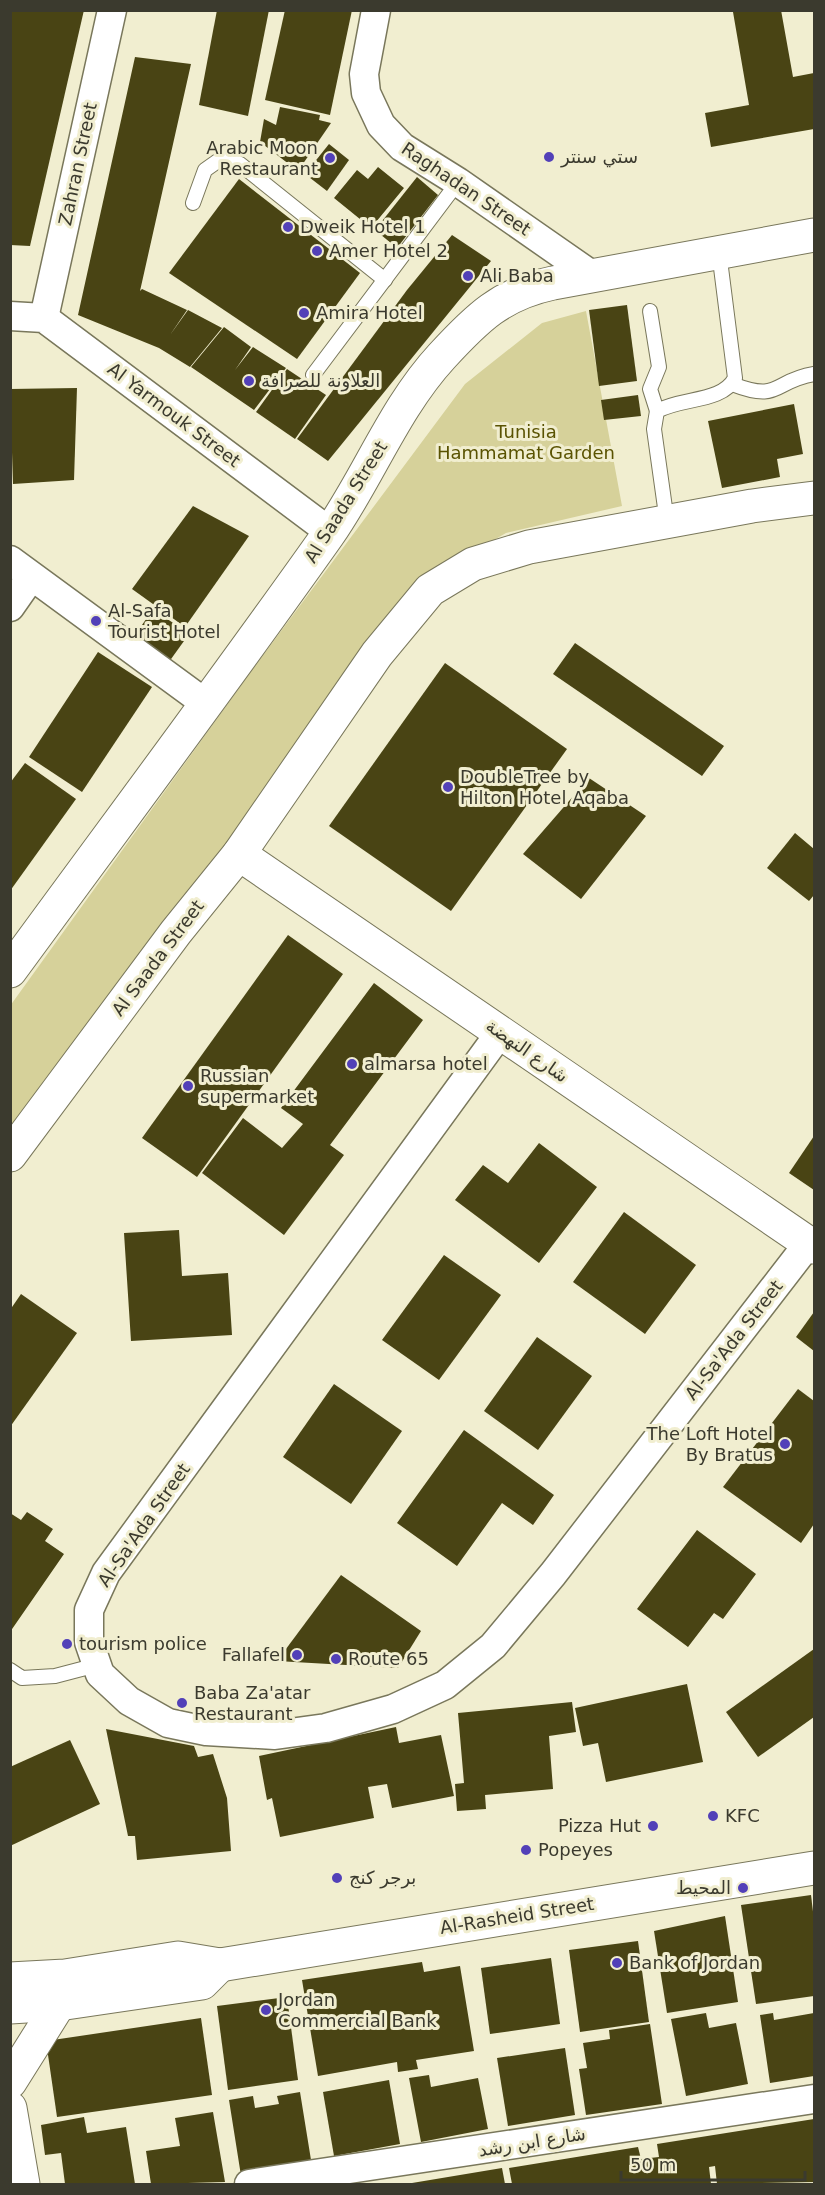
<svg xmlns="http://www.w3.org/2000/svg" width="825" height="2195" font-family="'DejaVu Sans','Noto Sans Arabic',sans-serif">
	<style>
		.green { fill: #d6d19a }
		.building { fill: #494414 }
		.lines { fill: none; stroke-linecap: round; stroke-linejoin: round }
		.lane-casing { stroke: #79775b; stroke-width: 16 }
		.street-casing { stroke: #79775b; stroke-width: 31 }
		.secondary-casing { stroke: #79775b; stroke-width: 35 }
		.highway-casing { stroke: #79775b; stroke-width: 35 }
		.lane { stroke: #fff; stroke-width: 14 }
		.street { stroke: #fff; stroke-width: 28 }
		.secondary { stroke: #fff; stroke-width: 33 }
		.highway { stroke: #fff; stroke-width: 33 }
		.poi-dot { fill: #5240b8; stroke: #f1eed0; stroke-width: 2 }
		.labels { text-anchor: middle; stroke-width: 6; stroke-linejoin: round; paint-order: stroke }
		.poi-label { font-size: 18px; fill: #3b3a2e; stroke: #f1eed0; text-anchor: start }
		.street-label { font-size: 18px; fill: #3b3a2e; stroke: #f1eed0 }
		.park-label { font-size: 18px; fill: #5a5302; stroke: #f1eed0 }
	</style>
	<rect width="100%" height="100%" fill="#f1eed0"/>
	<polygon class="green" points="586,311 622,506 506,533 418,584 11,1143 10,1006 255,666 465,384 542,323"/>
	<g class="building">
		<polygon points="10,10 84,10 30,246 10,245"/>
		<polygon points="217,10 269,10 248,116 199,105"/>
		<polygon points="285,10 352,10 330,115 265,100"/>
		<polygon points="741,10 781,10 793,77 814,73 814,129 711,147 705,113 749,105 733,12"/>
		<polygon points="135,57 191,64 140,291 142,289 187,310 170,335 188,310 222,328 190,367 159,348 78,315"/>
		<polygon points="280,107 320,115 319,120 331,123 298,171 260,142 264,119 276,125"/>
		<polygon points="329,144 349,160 327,191 305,174"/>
		<polygon points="378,167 404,188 371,228 334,198 357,170 368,179"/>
		<polygon points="417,177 438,195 397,248 375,230"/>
		<polygon points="239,179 360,273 297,359 169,273"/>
		<polygon points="452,235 491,261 328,461 297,439 407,290"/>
		<polygon points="627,305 637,381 599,386 589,310"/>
		<polygon points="224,327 251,347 235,370 253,347 286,368 254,410 191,367"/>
		<polygon points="287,369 326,395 295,439 256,412"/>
		<polygon points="77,388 74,480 13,484 10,389"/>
		<polygon points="638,395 641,416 604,420 601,400"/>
		<polygon points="794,404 803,454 777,459 780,477 722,488 708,421"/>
		<polygon points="193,506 249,536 185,627 132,589"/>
		<polygon points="153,609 189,634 166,666 131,641"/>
		<polygon points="575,643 724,746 702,776 553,674"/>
		<polygon points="98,652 152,687 82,792 29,757"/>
		<polygon points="445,663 567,749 451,911 329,826"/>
		<polygon points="25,763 76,799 10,891 10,783"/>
		<polygon points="589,778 646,816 581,899 523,854"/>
		<polygon points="795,833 814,849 814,895 809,901 767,868"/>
		<polygon points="288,935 343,974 197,1177 142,1138"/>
		<polygon points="374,983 423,1020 330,1145 344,1155 284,1235 202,1173 243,1118 282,1148 303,1124 281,1108"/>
		<polygon points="814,1136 814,1190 789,1173"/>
		<polygon points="539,1143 597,1187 539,1263 455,1200 483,1165 508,1183"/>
		<polygon points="624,1212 696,1265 645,1334 573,1282"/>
		<polygon points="179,1230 182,1276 228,1273 232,1335 131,1341 124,1233"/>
		<polygon points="444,1255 501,1295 439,1380 382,1340"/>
		<polygon points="21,1294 77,1333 10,1427 10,1310"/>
		<polygon points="814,1312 814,1351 796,1337"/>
		<polygon points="537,1337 592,1376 538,1450 484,1411"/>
		<polygon points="334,1384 402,1431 351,1504 283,1457"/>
		<polygon points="798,1389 814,1401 814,1524 801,1543 723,1487"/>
		<polygon points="464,1430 554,1495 533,1525 502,1503 457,1566 397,1523"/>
		<polygon points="27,1512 53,1529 45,1541 64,1554 10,1632 10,1513 21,1520"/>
		<polygon points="697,1530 756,1574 723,1619 714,1613 688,1647 637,1609"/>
		<polygon points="341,1575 421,1631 398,1668 277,1661"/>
		<polygon points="814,1649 814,1717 758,1757 726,1712"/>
		<polygon points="687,1684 703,1762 606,1782 598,1743 583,1746 575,1708"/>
		<polygon points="572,1702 576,1732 549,1736 553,1789 485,1795 486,1809 457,1811 455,1784 464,1783 458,1713"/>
		<polygon points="396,1727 399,1743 441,1735 454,1796 392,1808 387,1784 368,1787 374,1818 280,1837 272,1798 267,1800 259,1756"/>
		<polygon points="106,1729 194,1746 198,1757 213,1754 227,1798 231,1851 137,1860 135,1836 128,1836"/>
		<polygon points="70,1740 100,1804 10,1846 10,1767"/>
		<polygon points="811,1895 814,1920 814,1996 756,2004 741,1905"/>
		<polygon points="725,1916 738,2002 667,2013 654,1931"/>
		<polygon points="638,1941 649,2022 580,2032 569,1950"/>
		<polygon points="551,1958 560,2024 490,2034 481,1968"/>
		<polygon points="422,1962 424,1972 460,1966 474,2051 416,2060 418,2069 398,2072 397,2062 318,2076 302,1980"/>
		<polygon points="287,1997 298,2080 228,2090 217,2006"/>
		<polygon points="706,2013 709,2028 736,2023 748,2084 686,2096 671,2019"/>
		<polygon points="773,2013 774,2020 814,2013 814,2076 770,2083 760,2015"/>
		<polygon points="201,2018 212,2095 57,2117 46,2041"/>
		<polygon points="650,2024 662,2104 586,2115 579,2069 587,2068 583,2043 610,2039 609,2030"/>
		<polygon points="565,2048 575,2115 508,2126 497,2058"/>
		<polygon points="429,2075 431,2087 478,2078 488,2129 421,2142 409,2078"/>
		<polygon points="389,2080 400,2144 334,2156 323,2092"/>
		<polygon points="300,2092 311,2160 254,2169 242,2182 229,2100 253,2096 255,2108 279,2104 277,2096"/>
		<polygon points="213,2112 225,2182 151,2184 146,2151 180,2146 175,2118"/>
		<polygon points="84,2117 87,2133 126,2127 135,2184 65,2184 61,2153 45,2155 41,2125"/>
		<polygon points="814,2119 814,2182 717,2184 715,2166 709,2167 711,2184 512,2184 509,2168 638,2147 641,2159 659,2157 657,2144"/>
		<polygon points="502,2168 505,2184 412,2184 412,2183"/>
	</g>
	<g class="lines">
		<g class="lane-casing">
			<g id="lane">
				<polyline points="193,203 205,170 222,158 240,164 385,280"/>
				<polyline points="650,311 659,367 650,389 657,411"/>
				<polyline points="313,375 458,182"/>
				<path d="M732,384C781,403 772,381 814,374"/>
				<path d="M667,522L654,429L657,411C682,397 722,403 735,378L719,252"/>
				<polyline points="10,1670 22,1678 55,1676 97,1665"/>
			</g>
		</g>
		<g class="street-casing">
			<g id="street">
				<polyline points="376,10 364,74 366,93 381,125 402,147 458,182 593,276"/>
				<polyline points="10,316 44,318 330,532"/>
				<polyline points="44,318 112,10"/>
				<polyline points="10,560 205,703"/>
				<polyline points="10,607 31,577"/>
				<polyline points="500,1033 106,1573 89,1610 89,1642 100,1674 129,1701 168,1723 206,1731 275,1735 326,1728 393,1709 445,1685 493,1646 553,1574 808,1244"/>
				<polyline points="249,2184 814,2099"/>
			</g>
		</g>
		<g class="secondary-casing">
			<g id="secondary">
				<polyline points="239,854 814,1247"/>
				<polyline points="10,1979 65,1976 178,1958 220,1965 814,1868"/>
				<polyline points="10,2007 59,2004 202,1983 220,1965"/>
				<polyline points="10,2082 59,2004"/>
				<polyline points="10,2108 23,2184"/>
			</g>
		</g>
		<g class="highway-casing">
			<g id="highway">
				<path d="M10,971C116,826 224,682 328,535C368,478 394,408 442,356C477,318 501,294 553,283L814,235"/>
				<polyline points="10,1155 176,932 239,854 377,654 430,590 473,564 529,547 752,506 814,498"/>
			</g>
		</g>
		<use href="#lane" class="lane"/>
		<use href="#street" class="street"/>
		<use href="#secondary" class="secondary"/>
		<use href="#highway" class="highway"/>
	</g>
	<g class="poi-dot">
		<circle cx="549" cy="157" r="6"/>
		<circle cx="330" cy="158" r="6"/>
		<circle cx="288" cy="227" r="6"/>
		<circle cx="317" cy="251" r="6"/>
		<circle cx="468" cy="276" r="6"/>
		<circle cx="304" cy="313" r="6"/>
		<circle cx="249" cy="381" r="6"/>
		<circle cx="96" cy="621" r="6"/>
		<circle cx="448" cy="787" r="6"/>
		<circle cx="352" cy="1064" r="6"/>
		<circle cx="188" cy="1086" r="6"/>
		<circle cx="785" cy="1444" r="6"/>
		<circle cx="67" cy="1644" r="6"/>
		<circle cx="297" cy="1655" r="6"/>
		<circle cx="336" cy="1659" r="6"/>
		<circle cx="182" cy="1703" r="6"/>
		<circle cx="713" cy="1816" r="6"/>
		<circle cx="653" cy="1826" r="6"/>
		<circle cx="526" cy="1850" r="6"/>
		<circle cx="337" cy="1878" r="6"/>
		<circle cx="743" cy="1888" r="6"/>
		<circle cx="617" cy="1963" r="6"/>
		<circle cx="266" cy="2010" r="6"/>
	</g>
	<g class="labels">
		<g class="poi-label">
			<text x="318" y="154" text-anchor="end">Arabic Moon<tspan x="318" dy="21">Restaurant</tspan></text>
			<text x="561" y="163">ستي سنتر</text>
			<text x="300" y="233">Dweik Hotel 1</text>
			<text x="329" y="257">Amer Hotel 2</text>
			<text x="480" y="282">Ali Baba</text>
			<text x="316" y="319">Amira Hotel</text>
			<text x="261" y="387">العلاونة للصرافة</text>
			<text x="108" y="617">Al-Safa<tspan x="108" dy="21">Tourist Hotel</tspan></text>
			<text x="460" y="783">DoubleTree by<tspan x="460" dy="21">Hilton Hotel Aqaba</tspan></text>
			<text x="364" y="1070">almarsa hotel</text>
			<text x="200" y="1082">Russian<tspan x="200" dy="21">supermarket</tspan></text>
			<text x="773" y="1440" text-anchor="end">The Loft Hotel<tspan x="773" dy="21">By Bratus</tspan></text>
			<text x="79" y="1650">tourism police</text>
			<text x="285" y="1661" text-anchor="end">Fallafel</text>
			<text x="348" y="1665">Route 65</text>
			<text x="194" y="1699">Baba Za'atar<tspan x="194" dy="21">Restaurant</tspan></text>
			<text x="725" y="1822">KFC</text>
			<text x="641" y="1832" text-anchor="end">Pizza Hut</text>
			<text x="538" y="1856">Popeyes</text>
			<text x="349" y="1884">برجر كنج</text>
			<text x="731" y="1894" text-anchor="end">المحيط</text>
			<text x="629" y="1969">Bank of Jordan</text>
			<text x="278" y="2006">Jordan<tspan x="278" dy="21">Commercial Bank</tspan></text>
		</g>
		<g class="street-label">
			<text transform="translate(78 164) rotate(-78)" y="6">Zahran Street</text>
			<text transform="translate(466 189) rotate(34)" y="6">Raghadan Street</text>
			<text transform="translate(174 415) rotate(37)" y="6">Al Yarmouk Street</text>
			<text transform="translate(346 502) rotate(-58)" y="6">Al Saada Street</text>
			<text transform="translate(158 958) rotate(-53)" y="6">Al Saada Street</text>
			<text transform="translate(527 1051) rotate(35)" y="6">شارع النهضة</text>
			<text transform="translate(734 1340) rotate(-52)" y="6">Al-Sa'Ada Street</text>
			<text transform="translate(144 1525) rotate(-55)" y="6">Al-Sa'Ada Street</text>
			<text transform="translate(517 1916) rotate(-9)" y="6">Al-Rasheid Street</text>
			<text transform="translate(532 2142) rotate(-9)" y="6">شارع ابن رشد</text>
		</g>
		<g class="park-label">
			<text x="526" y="438">Tunisia<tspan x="526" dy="21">Hammamat Garden</tspan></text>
		</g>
	</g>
	<rect width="825" height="2195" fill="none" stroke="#3b3a2e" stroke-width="24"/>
	<path d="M621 2171v9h184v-9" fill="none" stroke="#3b3a2e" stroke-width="3"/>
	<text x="630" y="2171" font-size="18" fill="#3b3a2e" stroke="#f1eed0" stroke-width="4.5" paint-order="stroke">50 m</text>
</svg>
